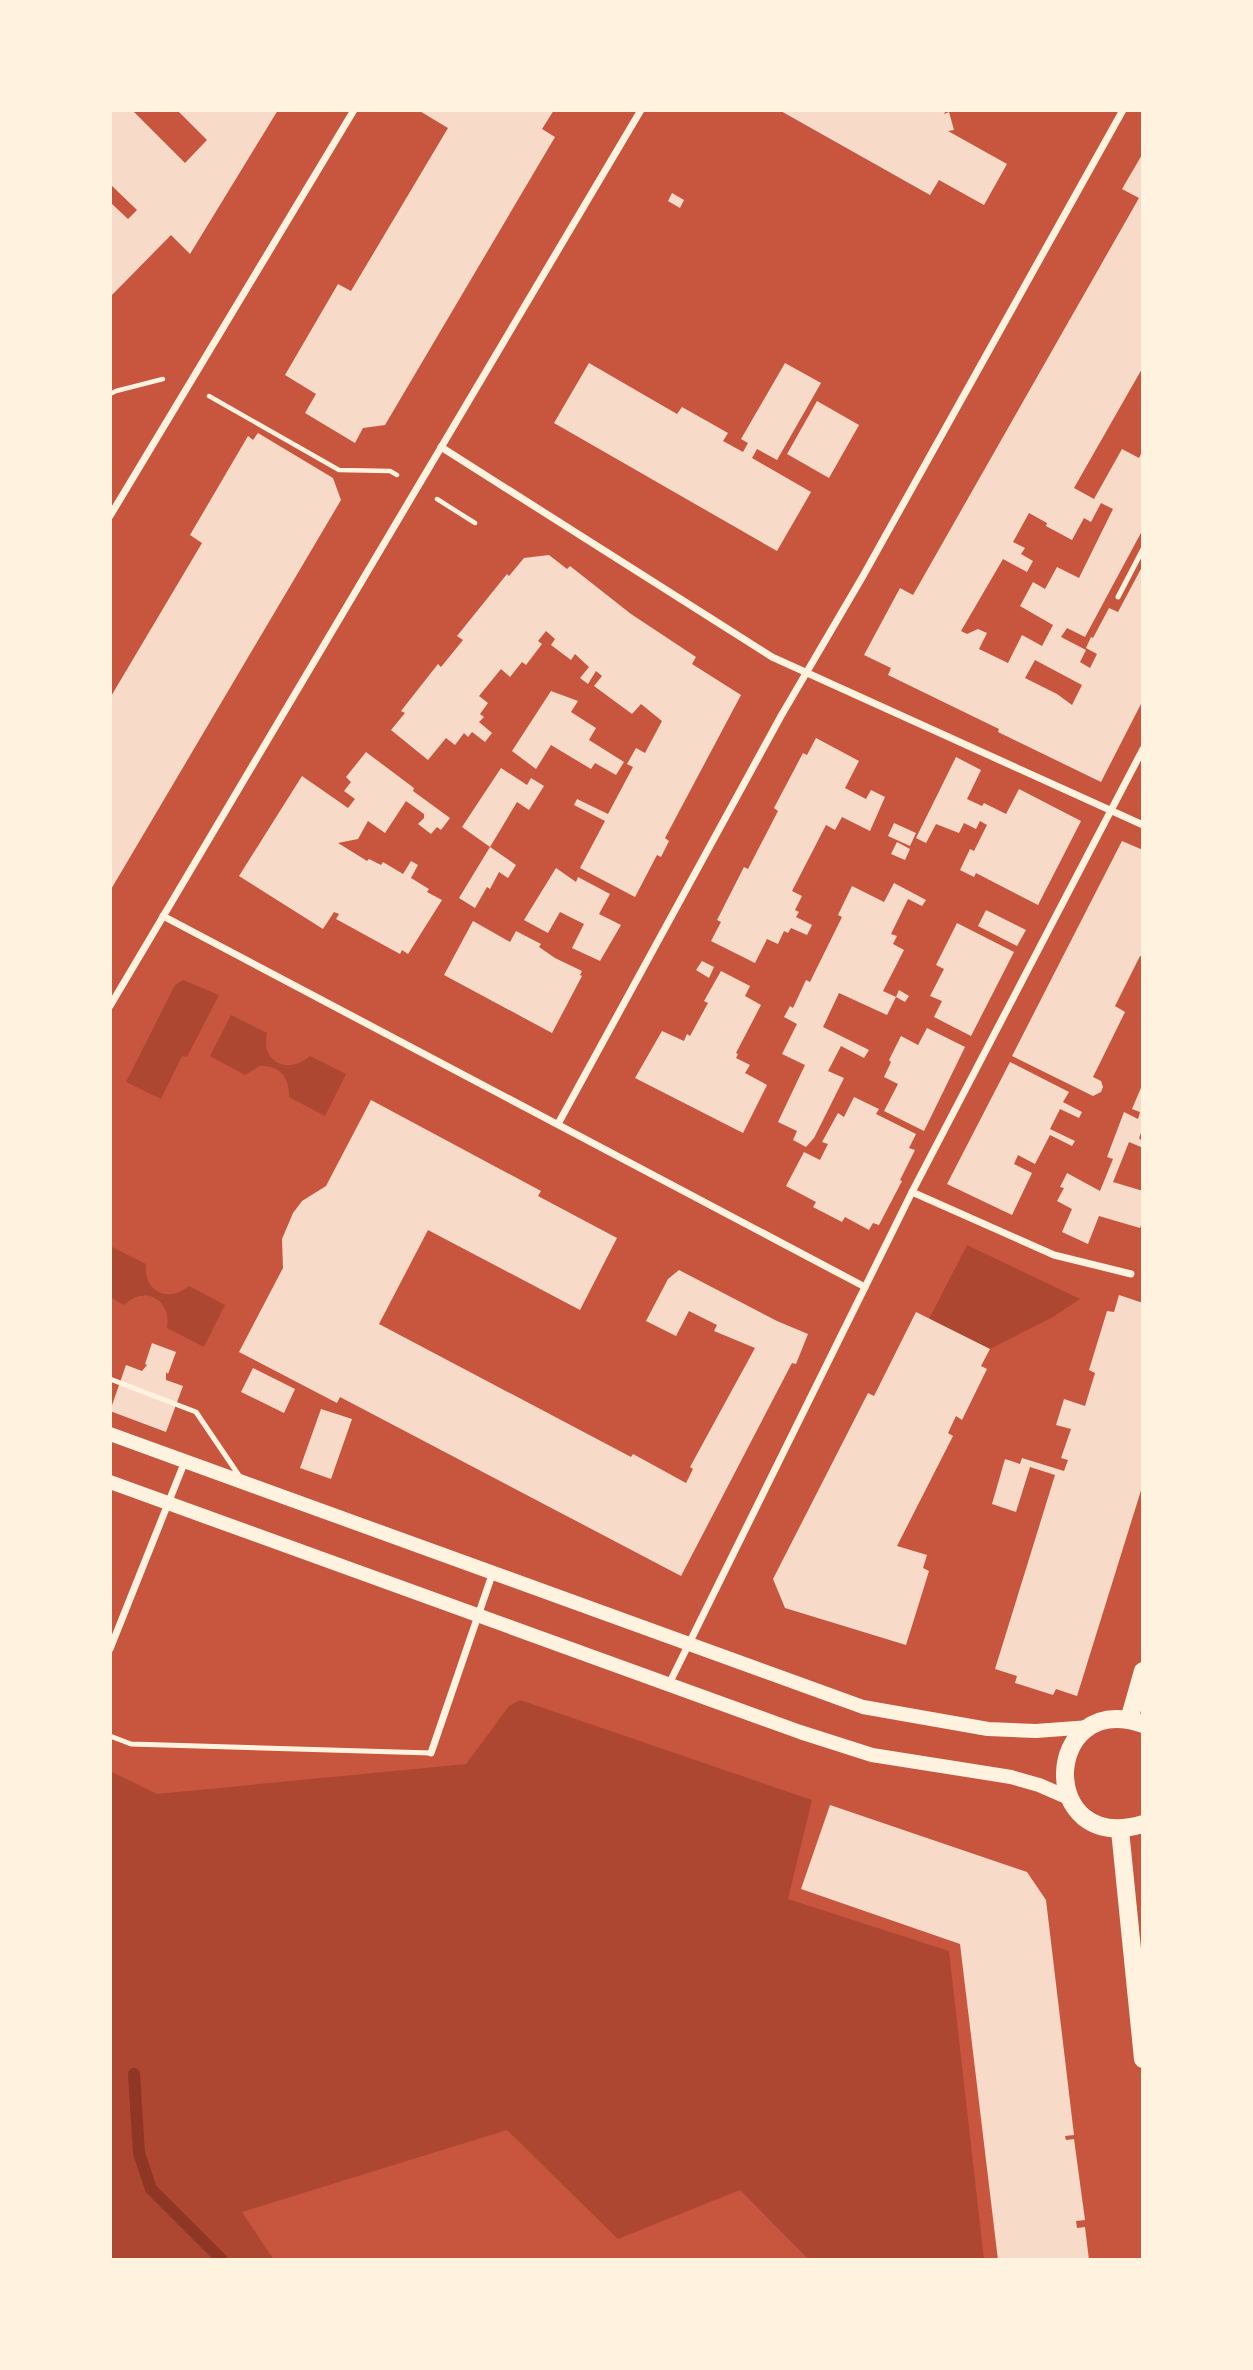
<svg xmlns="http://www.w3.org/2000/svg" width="1253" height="2370" font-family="'Varela Round',sans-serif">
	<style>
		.green { fill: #ae4732 }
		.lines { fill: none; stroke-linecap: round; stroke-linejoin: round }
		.stream { stroke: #8f3625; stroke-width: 12 }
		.building { fill: #f7dbc8; fill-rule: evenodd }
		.path { stroke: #fff3e0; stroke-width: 4.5 }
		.service { stroke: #fff3e0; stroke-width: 5 }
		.minor { stroke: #fff3e0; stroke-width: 7 }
		.secondary { stroke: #fff3e0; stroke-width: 14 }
		.primary { stroke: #fff3e0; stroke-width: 18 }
	</style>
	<rect width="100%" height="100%" fill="#c8553d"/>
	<g class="green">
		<polygon points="183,980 219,995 187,1057 182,1056 161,1099 126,1082 175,985"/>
		<path d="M231,1015L267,1033C260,1063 289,1075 310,1056L346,1074L325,1116L289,1097C290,1077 279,1065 260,1066L245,1075L210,1056Z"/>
		<polygon points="967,1245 1080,1299 1053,1317 990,1349 929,1319"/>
		<path d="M110,1246L146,1264C143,1291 168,1304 189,1286L225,1305L204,1347L167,1328C172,1300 145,1284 124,1305L110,1297Z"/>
		<polygon points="520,1700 812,1800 788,1899 949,1951 984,2260 809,2260 740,2190 618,2239 507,2130 242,2212 274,2260 110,2260 110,1771 157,1794 466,1764 509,1706"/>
	</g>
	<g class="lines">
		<polyline class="stream" points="134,2074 139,2153 151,2189 222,2260"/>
	</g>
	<g class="building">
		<polygon points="110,110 132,110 185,163 207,140 177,110 278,110 190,254 171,235 110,297 110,206 112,204 128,219 137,210 110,184"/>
		<polygon points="418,110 554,110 542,129 555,137 385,425 363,428 355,443 305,413 316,394 285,375 338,284 351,291 448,128"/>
		<polygon points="779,110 946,110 944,114 949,112 954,130 948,131 1007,164 984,205 939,180 930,195"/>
		<path d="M1143,153V367L1074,488L1094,499L1122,449L1139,458L1143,450V529L1085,637L1067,628L1061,637L1086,650L1080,662L1090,668L1097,654L1086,648L1091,637L1093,638L1109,608L1118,612L1143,565V700L1101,782L998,732L999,729L888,675L891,668L864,655L900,588L913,595L1139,198L1122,189ZM1101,503L1113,509L1079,578L1057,567L1045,589L1033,582L1020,606L1053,625L1042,646L1022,635L1008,663L979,649L987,633L978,629L967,634L961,631L1003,559L1027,572L1033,561L1021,554L1025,548L1013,542L1029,513L1047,523L1046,526L1072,540L1084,518L1091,522ZM1035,660L1082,685L1072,705L1057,694L1025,678Z"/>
		<polygon points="672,193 684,200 680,208 668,201"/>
		<polygon points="589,363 677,414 682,407 728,433 723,441 743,452 748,443 741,439 785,363 821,383 777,460 757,449 752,458 811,492 777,551 554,423"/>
		<polygon points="817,401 859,425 829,478 787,454"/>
		<polygon points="258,433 333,478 341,500 110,891 110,698 202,543 190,535 248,436 253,440"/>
		<polygon points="549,555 567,569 570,566 631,614 696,657 692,664 741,695 665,838 669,841 661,857 657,855 635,897 580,868 605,821 574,805 577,799 608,814 633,767 627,764 636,748 645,753 662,721 641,704 632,714 594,686 602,676 596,671 588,684 580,678 589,667 575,654 571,660 551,645 555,639 546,631 538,641 542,644 526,665 522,662 510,677 501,669 479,696 488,703 480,714 484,717 479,722 492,733 485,742 472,732 468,737 464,733 455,745 446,738 428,760 391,730 405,713 401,711 438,664 441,667 463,640 457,636 507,574 509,576 524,558"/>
		<polygon points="551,691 578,701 571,712 596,728 589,740 624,762 616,775 595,763 591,769 551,745 536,769 512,751"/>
		<polygon points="816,738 859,761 845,788 866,799 871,790 885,797 870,831 842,817 835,830 826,825 792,891 802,896 795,910 799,912 796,917 812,925 807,935 791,928 788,933 784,931 778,944 767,939 755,963 711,941 721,922 717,920 744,867 748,869 778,811 774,808 803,753 807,755"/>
		<polygon points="366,752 414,788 413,791 450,818 441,830 437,827 431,834 418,824 424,818 424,814 406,801 385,833 368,821 358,839 338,843 367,861 369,859 381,865 383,862 403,874 411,861 418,865 411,878 429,889 427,892 442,900 408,954 402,950 400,954 336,919 339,914 334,912 323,929 239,876 302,776 348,808 355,799 344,791 351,782 346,777"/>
		<polygon points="956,757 981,770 967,799 982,806 984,803 1006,814 1019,789 1081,821 1038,905 976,873 974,877 960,870 970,849 974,851 987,825 980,821 976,829 964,823 959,833 936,824 926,843 916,838"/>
		<polygon points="501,768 527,785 531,778 544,786 529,810 517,802 490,847 462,827"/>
		<polygon points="894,823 916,833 910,846 888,836"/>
		<polygon points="1122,841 1143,850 1143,957 1140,956 1115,1006 1125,1012 1093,1077 1101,1081 1103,1087 1101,1092 1093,1096 1012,1056"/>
		<polygon points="897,842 910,849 905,860 891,854"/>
		<polygon points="490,847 516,865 508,878 499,872 490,889 487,887 475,908 459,898"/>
		<polygon points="556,868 576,882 578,877 610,894 599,914 621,925 600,961 572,948 584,924 560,912 548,933 524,920"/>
		<polygon points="894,883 926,900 922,906 908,899 891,934 897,936 893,944 904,950 883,991 896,997 887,1015 839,993 823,1027 869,1050 864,1058 841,1046 828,1071 844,1078 814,1138 806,1147 793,1140 797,1131 778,1122 805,1065 782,1054 797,1024 784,1017 790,1006 793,1008 806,980 810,982 842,917 838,915 852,886 884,902"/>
		<polygon points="986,910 1026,930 1017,946 978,926"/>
		<polygon points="473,921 510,942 516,931 541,944 539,947 555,958 582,971 580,975 582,976 552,1033 444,975"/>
		<polygon points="957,923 1014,952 971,1036 934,1017 942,1001 930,996 944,969 936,965"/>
		<polygon points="702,961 714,967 709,978 696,970"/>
		<polygon points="721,971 750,986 745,996 761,1005 736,1053 738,1054 736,1058 750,1065 745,1073 767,1085 743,1133 635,1078 662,1031 684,1041 687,1034 690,1036 708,1003 704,1001"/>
		<polygon points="899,990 909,996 905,1002 896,997"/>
		<polygon points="927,1028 965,1047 924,1131 884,1111 898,1084 884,1077 891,1062 889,1060 901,1036 918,1045"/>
		<polygon points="1010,1062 1069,1092 1063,1102 1082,1112 1079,1118 1060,1109 1050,1129 1075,1141 1072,1146 1050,1135 1035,1164 1018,1155 1014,1164 1032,1173 1012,1215 947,1184"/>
		<polygon points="1143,1083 1143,1128 1139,1138 1143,1142 1141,1147 1129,1142 1113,1182 1143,1191 1143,1220 1140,1228 1099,1216 1088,1244 1062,1232 1072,1209 1057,1201 1064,1188 1060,1187 1067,1173 1100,1191 1113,1159 1107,1157 1124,1112 1138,1119 1140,1112 1132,1109"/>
		<polygon points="854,1097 879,1109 876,1114 916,1134 909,1148 915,1150 900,1180 902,1181 879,1225 873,1223 869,1230 845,1217 842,1222 813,1207 816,1202 786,1186 804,1152 820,1160 828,1144 822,1142 838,1113 844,1117"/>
		<polygon points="371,1100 541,1191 538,1196 617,1238 580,1310 428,1230 379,1324 631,1457 633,1454 686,1483 693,1469 690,1467 755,1348 714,1331 717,1325 689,1311 676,1336 646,1321 668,1279 679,1270 777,1321 808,1334 796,1364 792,1363 681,1576 340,1397 337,1403 239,1352 283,1268 282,1239 293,1213 302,1201 326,1186"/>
		<polygon points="1119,1295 1143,1303 1143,1484 1077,1696 1056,1689 1053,1695 1015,1683 1017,1676 995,1669 1055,1475 1030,1467 1016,1512 992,1504 1005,1459 1020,1464 1022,1458 1064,1471 1068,1460 1061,1458 1071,1429 1056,1425 1064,1399 1085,1406 1095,1373 1089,1370 1107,1311 1114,1312"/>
		<polygon points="916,1312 990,1349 981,1366 987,1369 962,1420 956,1416 948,1433 953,1436 897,1546 927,1555 923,1568 929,1571 906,1645 785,1608 773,1579 868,1393 874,1396"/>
		<polygon points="152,1343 176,1352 168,1374 166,1372 166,1380 183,1386 166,1432 110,1411 126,1365 142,1371 147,1365 145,1364"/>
		<polygon points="253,1368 295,1389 284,1413 241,1392"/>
		<polygon points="321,1409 352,1419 331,1479 300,1468"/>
		<polygon points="830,1805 1027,1872 1046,1900 1074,2135 1065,2136 1066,2140 1074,2139 1085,2220 1076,2221 1077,2228 1085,2227 1089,2260 998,2260 960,1944 801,1889"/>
	</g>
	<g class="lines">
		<g class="path">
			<polyline points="110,394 116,391 163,379"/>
			<polyline points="209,396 339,470 390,471 397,475"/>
			<polyline points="437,499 475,523"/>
		</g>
		<g class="service">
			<polyline points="1118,597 1143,549"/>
			<polyline points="110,1379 196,1412 240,1477"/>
			<polyline points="110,1736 131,1744 431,1753"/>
		</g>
		<g class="minor">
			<polyline points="441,447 772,657 1143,825"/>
			<polyline points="110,516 354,110"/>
			<polyline points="163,916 865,1287"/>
			<polyline points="110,1006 641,110"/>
			<polyline points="558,1124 781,716 863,576 1123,110"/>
			<polyline points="912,1192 1054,1255 1131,1274"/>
			<polyline points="110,1649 185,1461"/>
			<polyline points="669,1684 912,1192 1143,749"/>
			<polyline points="431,1753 493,1572"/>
		</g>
		<g class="secondary">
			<polyline points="110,1434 863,1707 988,1729 1036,1731 1090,1727"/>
			<polyline points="110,1482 800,1732 872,1755 1011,1777 1039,1785 1069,1798"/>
		</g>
		<g class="primary">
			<polyline points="1129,1720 1143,1671"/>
			<path d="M1143,1724C1042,1689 1036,1856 1143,1824"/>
			<polyline points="1120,1830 1143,2059"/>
		</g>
	</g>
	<rect width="1253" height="2370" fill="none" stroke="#fff3e0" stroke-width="224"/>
</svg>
